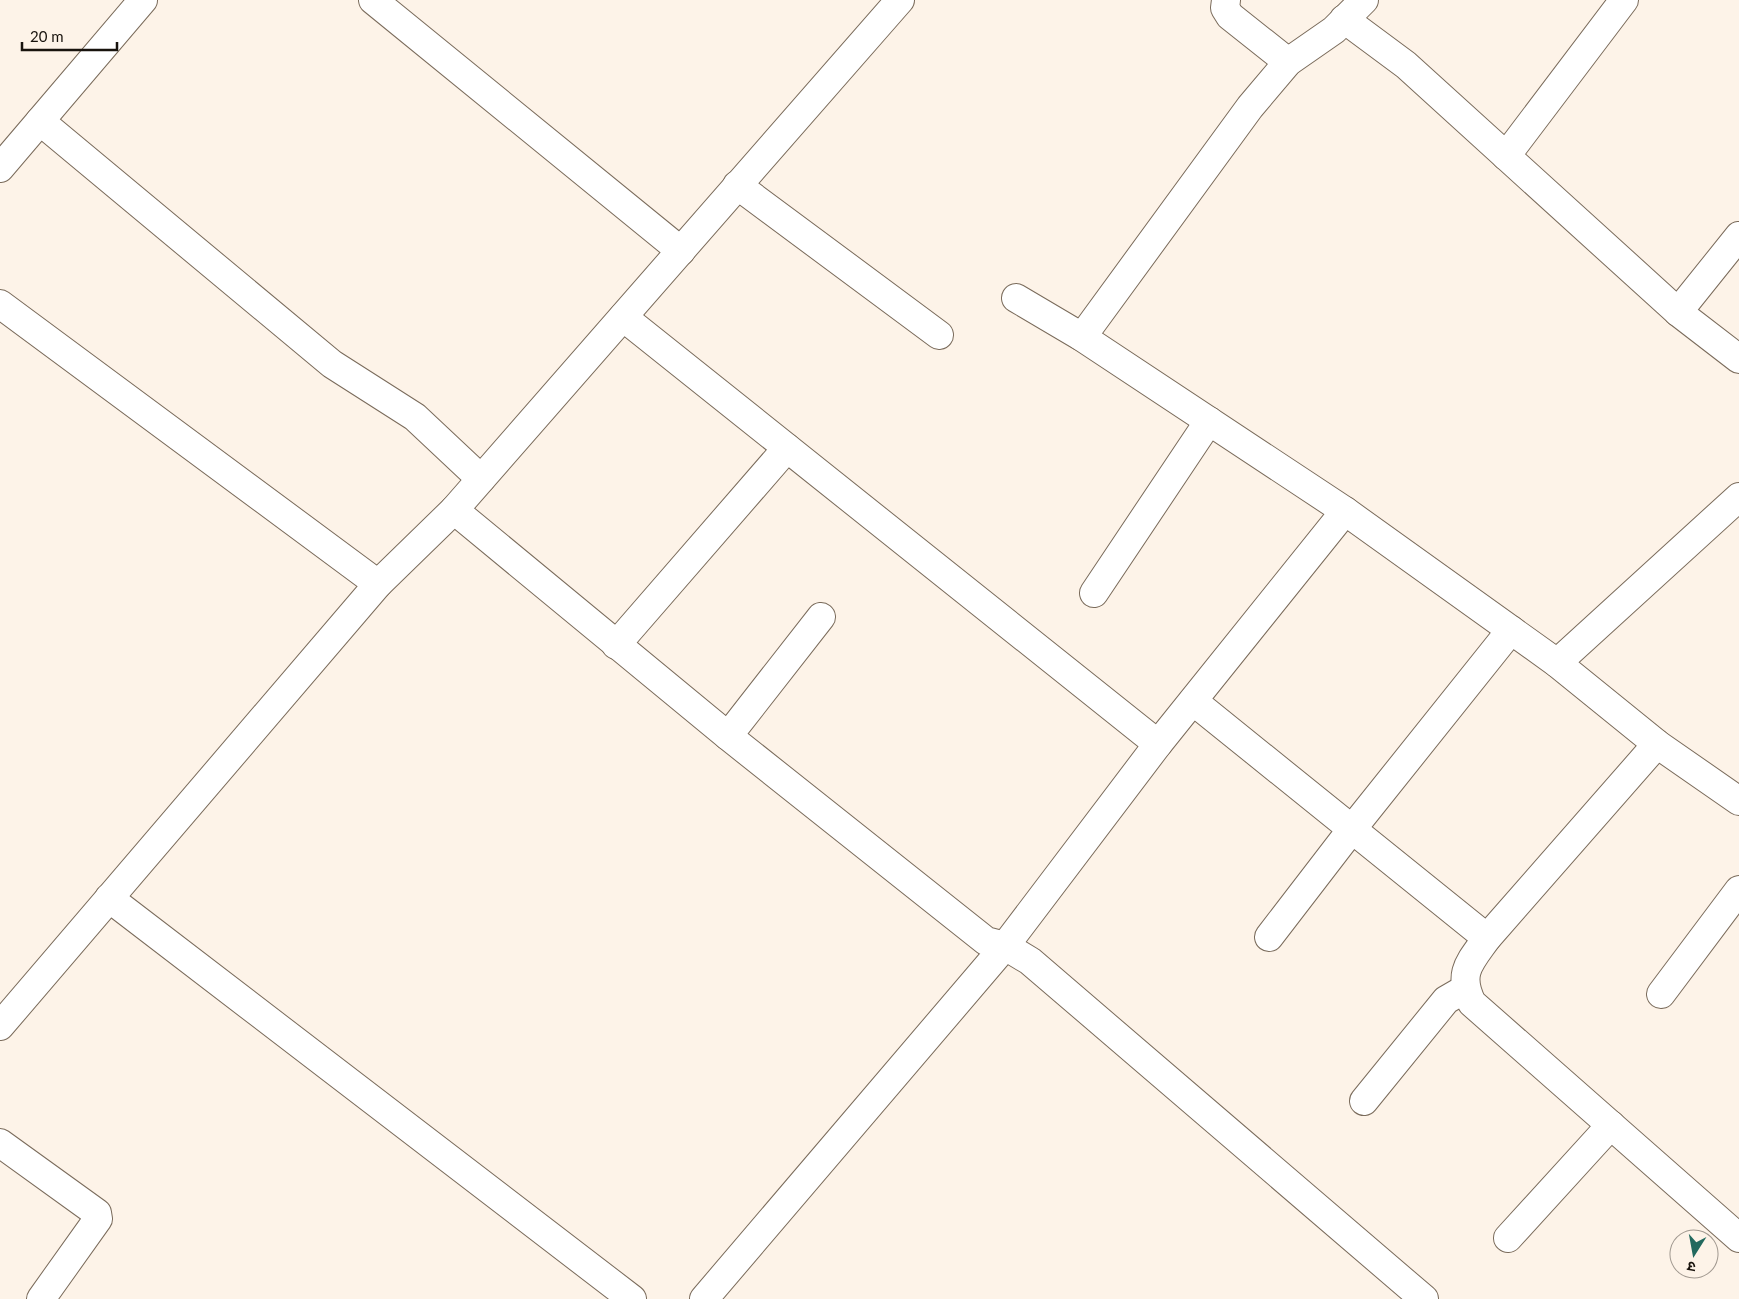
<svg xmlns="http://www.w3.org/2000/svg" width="1739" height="1299" font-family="Lato,'Noto Sans Devanagari',sans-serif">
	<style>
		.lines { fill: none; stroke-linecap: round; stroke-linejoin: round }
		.minor-casing { stroke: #7a6b5b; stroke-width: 30 }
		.minor { stroke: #fff; stroke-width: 28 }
	</style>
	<rect width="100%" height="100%" fill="#fdf3e8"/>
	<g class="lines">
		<g class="minor-casing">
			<g id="minor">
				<polyline points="373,0 681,251"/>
				<polyline points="1226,0 1225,8 1230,16 1288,62"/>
				<polyline points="1344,19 1406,65 1678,312 1739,359"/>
				<polyline points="40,121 332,364 415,417 481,479"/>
				<polyline points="1506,156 1624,0"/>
				<polyline points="0,168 143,0"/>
				<polyline points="737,185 939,335"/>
				<polyline points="1016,298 1082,337 1345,511 1557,663 1657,744 1739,801"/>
				<polyline points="0,304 378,584"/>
				<polyline points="1678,312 1739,236"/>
				<polyline points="623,317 1158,744"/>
				<polyline points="1082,337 1250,107 1288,62 1334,30 1364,0"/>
				<polyline points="454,510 728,736 986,941 1005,946 1030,961 1424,1299"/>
				<polyline points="1094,593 1209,421"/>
				<polyline points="616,645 787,448"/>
				<polyline points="1557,663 1739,497"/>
				<polyline points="1193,701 1487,938"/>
				<polyline points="728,736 821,617"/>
				<path d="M1657,744L1487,938C1470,962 1457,973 1472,1003L1739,1238"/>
				<polyline points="109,898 632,1299"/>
				<polyline points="1269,937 1352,829 1511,630"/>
				<polyline points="1661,994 1739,890"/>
				<polyline points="0,1026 378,584 454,510 900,0"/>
				<polyline points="1364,1101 1446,1000 1465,989"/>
				<polyline points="0,1143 97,1213 98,1219 41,1299"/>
				<polyline points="1508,1238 1611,1125"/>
				<polyline points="704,1299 1005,946 1158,744 1345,511"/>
			</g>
		</g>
		<use href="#minor" class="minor"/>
	</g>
	<g transform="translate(1694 1254) rotate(191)"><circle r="24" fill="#fdf3e8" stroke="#a19990"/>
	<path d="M0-4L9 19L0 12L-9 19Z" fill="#22695e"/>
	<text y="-8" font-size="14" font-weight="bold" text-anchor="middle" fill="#18130d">उ</text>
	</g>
	<path d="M22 42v8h95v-8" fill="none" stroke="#18130d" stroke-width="2.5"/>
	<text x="30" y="42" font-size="15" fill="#18130d" stroke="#fdf3e8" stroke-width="4" paint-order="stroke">20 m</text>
</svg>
